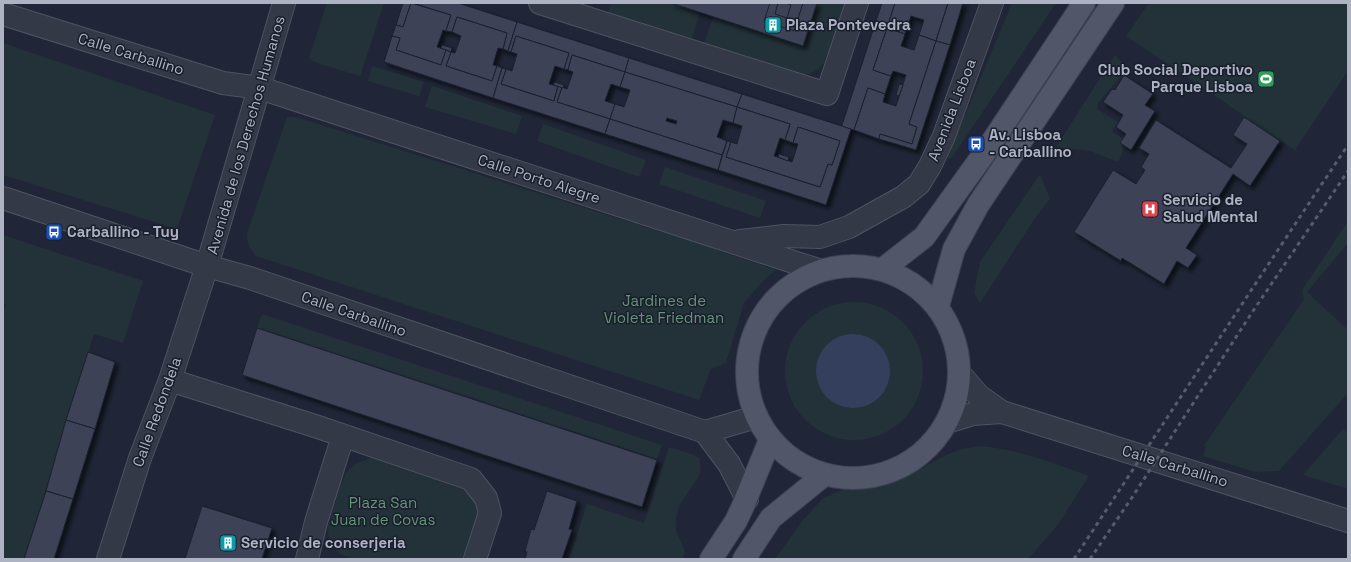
<svg xmlns="http://www.w3.org/2000/svg" width="1351" height="562" font-family="'Space Grotesk',sans-serif">
	<style>
		.green { fill: #223238 }
		.water { fill: #343f5e }
		.building { fill: #3c4357; stroke: #1b202e; fill-rule: evenodd; filter: url(#shadow) }
		.lines { fill: none; stroke-linecap: round; stroke-linejoin: round }
		.street-casing { stroke: #4e5362; stroke-width: 24 }
		.primary-casing { stroke: #3d4251; stroke-width: 24 }
		.street { stroke: #343947; stroke-width: 22 }
		.primary { stroke: #515768; stroke-width: 22 }
		.rail { stroke: #565c6f; stroke-width: 3; stroke-dasharray: 4 4; stroke-linecap: butt }
		.labels { text-anchor: middle; stroke-width: 3; stroke-linejoin: round; paint-order: stroke }
		.poi-label { font-size: 15px; font-weight: bold; fill: #aeb3c4; stroke: #191e2c; text-anchor: start }
		.street-label { font-size: 15px; fill: #aeb3c4; stroke: #191e2c }
		.park-label { font-size: 15px; fill: #669478; stroke: #191e2c }
	</style>
	<defs>
		<filter id="shadow"><feDropShadow dx="3.5" dy="3.5" stdDeviation="2" flood-color="#0009"/></filter>
	</defs>
	<rect width="100%" height="100%" fill="#202637"/>
	<g class="green">
		<polygon points="327,3 384,3 360,76 314,62 309,58"/>
		<polygon points="611,3 670,3 700,13 691,40 608,13"/>
		<path d="M817,3H845L825,61C819,71 813,73 802,75L704,44L713,17L802,46Z"/>
		<polygon points="1012,3 1056,3 951,159 947,158"/>
		<polygon points="1149,3 1348,3 1348,71 1295,150 1262,129 1224,102 1126,36"/>
		<polygon points="3,43 215,115 177,229 3,175"/>
		<polygon points="1115,55 1128,68 1098,103 1097,109 1118,122 1112,131 1123,139 1122,154 1118,162 1090,151 1056,147"/>
		<polygon points="372,66 424,82 419,96 368,81"/>
		<polygon points="432,86 522,116 516,134 425,107"/>
		<path d="M287,117H296L665,233L689,239L725,253L776,270L764,280L744,303L726,363L711,369L699,400L256,256C249,249 247,242 247,233Z"/>
		<polygon points="543,124 646,160 639,177 537,141"/>
		<polygon points="665,167 766,201 760,218 659,184"/>
		<polygon points="1040,174 1050,199 1037,215 980,303 974,293 980,262"/>
		<polygon points="1348,221 1348,243 1307,292 1346,328 1348,326 1348,393 1279,471 1255,472 1203,456 1206,447 1204,446 1304,299 1302,290"/>
		<polygon points="3,235 143,281 123,343 94,334 24,559 3,559 3,313 6,304 3,303"/>
		<circle cx="854" cy="371" r="69"/>
		<polygon points="262,314 662,445 657,459 257,328"/>
		<polygon points="1343,429 1348,434 1348,489 1303,475"/>
		<path d="M980,446C1017,449 1054,463 1089,476L1057,526L1028,559H775L803,520L822,499L837,492L857,485L897,477L916,471L946,455L962,449Z"/>
		<polygon points="669,447 692,454 699,458 701,469 699,476 679,506 676,518 676,531 685,551 683,559 569,559 587,504 644,523"/>
		<polygon points="371,458 461,486 469,493 476,503 478,513 465,559 355,559 340,554 329,541 328,527 340,486 348,470 356,464"/>
	</g>
	<circle class="water" cx="853" cy="371" r="37"/>
	<g class="building">
		<polygon points="403,3 411,3 403,27 396,25"/>
		<polygon points="411,3 451,15 446,31 443,30 437,47 446,50 441,65 396,50 400,38 392,36 396,25 403,27"/>
		<polygon points="413,3 458,3 517,22 508,51 503,49 507,33 457,17 452,32 446,31 451,15"/>
		<polygon points="671,3 817,3 803,46"/>
		<polygon points="770,3 778,3 775,14 787,18 791,5 786,3 803,3 794,31 764,21"/>
		<polygon points="882,3 895,3 889,22 907,28 906,31 876,21"/>
		<polygon points="895,3 948,3 936,41 919,35 924,20 911,16 907,28 889,22"/>
		<polygon points="948,3 963,3 950,45 936,41"/>
		<polygon points="457,17 507,33 503,49 498,48 493,65 497,66 492,81 446,66 451,52 455,53 461,36 452,32"/>
		<polygon points="876,21 906,31 905,34 887,28 873,70 891,76 885,94 868,88 854,130 842,127 842,125"/>
		<polygon points="517,22 629,58 625,72 572,55 568,70 564,69 569,53 516,36 511,52 508,51"/>
		<polygon points="887,28 905,34 901,46 914,50 919,35 936,41 909,124 917,127 912,144 880,134 879,139 854,130 868,88 885,94 883,102 896,106 906,75 893,71 891,76 873,70"/>
		<polygon points="392,36 400,38 396,50 441,65 446,50 451,52 446,66 492,81 497,66 502,68 493,98 384,62"/>
		<polygon points="516,36 569,53 564,69 555,66 549,84 558,86 554,101 501,84 506,69 512,71 517,54 511,52"/>
		<polygon points="936,41 950,45 916,150 879,139 880,134 912,144 917,127 909,124"/>
		<polygon points="442,45 452,48 451,52 441,48"/>
		<polygon points="572,55 625,72 620,87 611,84 605,101 615,104 610,119 557,102 562,87 567,89 573,72 568,70"/>
		<polygon points="629,58 742,94 737,107 625,72"/>
		<polygon points="502,68 506,69 501,84 554,101 558,86 562,87 557,102 610,119 605,134 493,98"/>
		<path d="M625,72L737,107L733,123L723,120L717,137L727,141L722,155L610,119L615,104L624,107L630,90L620,87ZM667,118L677,121L676,124L666,121Z"/>
		<polygon points="1124,75 1153,94 1145,105 1155,111 1131,150 1120,143 1126,134 1116,127 1123,115 1103,102 1112,89 1115,90"/>
		<polygon points="555,82 564,85 563,88 553,85"/>
		<polygon points="899,84 903,85 899,96 896,95"/>
		<polygon points="742,94 851,129 826,205 718,170 727,141 731,142 726,157 820,187 828,164 832,165 840,141 798,127 793,143 785,140 790,124 737,107"/>
		<polygon points="737,107 790,124 785,140 780,138 774,156 792,162 798,144 793,143 798,127 840,141 832,165 828,164 820,187 726,157 731,142 737,144 742,126 733,123"/>
		<polygon points="1244,117 1280,141 1250,186 1233,174 1186,248 1197,255 1188,268 1177,261 1164,284 1122,258 1121,261 1074,232 1113,170 1136,184 1145,170 1141,167 1149,154 1139,148 1156,120 1231,168 1247,144 1233,135"/>
		<polygon points="610,119 722,155 718,170 605,134"/>
		<polygon points="779,154 789,157 788,161 778,157"/>
		<polygon points="257,328 657,460 642,507 242,375"/>
		<polygon points="88,352 115,362 95,429 66,420"/>
		<polygon points="66,420 95,429 73,499 46,491"/>
		<polygon points="46,491 73,499 54,559 24,559"/>
		<polygon points="547,491 577,501 569,529 572,530 562,559 525,559 527,552 525,551 531,529 534,530"/>
		<polygon points="202,506 272,528 262,559 185,559"/>
	</g>
	<g class="lines">
		<g class="street-casing">
			<g id="street">
				<polyline points="540,3 827,94 857,3"/>
				<polyline points="3,14 223,83 260,88 818,270"/>
				<polyline points="3,198 207,266 250,278 705,432 729,464 747,499"/>
				<polyline points="740,241 784,236 820,237 849,227 903,197 919,184 930,166 944,136 992,3"/>
				<polyline points="960,374 979,396 1002,412 1348,521"/>
				<polyline points="170,380 318,427 471,479 486,498 490,513 475,559"/>
				<polyline points="947,422 973,414 1002,412"/>
				<polyline points="705,432 756,417"/>
				<polyline points="108,559 140,458 170,380 207,266 284,3"/>
				<polyline points="307,559 316,522 343,436"/>
			</g>
		</g>
		<g class="primary-casing">
			<g id="primary">
				<circle cx="853" cy="372" r="106"/>
				<polyline points="883,269 924,237 986,151 1084,3"/>
				<polyline points="938,306 954,249 978,205 1113,3"/>
				<polyline points="711,559 736,521 743,506 770,440"/>
				<polyline points="744,559 771,518 824,475"/>
			</g>
		</g>
		<use href="#street" class="street"/>
		<use href="#primary" class="primary"/>
		<g class="rail">
			<path d="M1074,559C1165,421 1256,282 1348,145"/>
			<polyline points="1090,559 1131,499 1253,311 1348,171"/>
		</g>
	</g>
	<defs>
		<g id="building-square" transform="scale(0.9)"><rect x="-9" y="-9" width="18" height="18" rx="4" fill="#0f9aa8" stroke="#191e2c"/><path d="M-4-6H4V6H1V3H-1V6H-4ZM-2.5-4.3h1.7v1.8h-1.7ZM.8-4.3h1.7v1.8H.8ZM-2.5-1h1.7V.8h-1.7ZM.8-1h1.7V.8H.8Z" fill="#fff"/></g>
		<g id="stadium-square" transform="scale(0.9)"><rect x="-9" y="-9" width="18" height="18" rx="4" fill="#2e9e5b" stroke="#191e2c"/><path d="M0-5a6.5 5 0 1 0 0 10a6.5 5 0 1 0 0-10ZM-3.5-1.8h7v3.6h-7Z" fill="#fff"/></g>
		<g id="bus-square" transform="scale(0.9)"><rect x="-9" y="-9" width="18" height="18" rx="4" fill="#1a4fb4" stroke="#191e2c"/><path d="M-5-6H5V4H4V6H2V4H-2V6H-4V4H-5ZM-3.5-4V0h7V-4ZM-3.5 1.2v1.5H-2V1.2ZM2 1.2v1.5H3.5V1.2Z" fill="#fff"/></g>
		<g id="hospital-square" transform="scale(0.9)"><rect x="-9" y="-9" width="18" height="18" rx="4" fill="#e0444e" stroke="#191e2c"/><path d="M-5-5h3v3.5h4V-5h3V5h-3V1.5h-4V5h-3Z" fill="#fff"/></g>
	</defs>
	<g fill-rule="evenodd">
		<use href="#building-square" x="773" y="25"/>
		<use href="#stadium-square" x="1266" y="79"/>
		<use href="#bus-square" x="976" y="144"/>
		<use href="#hospital-square" x="1150" y="209"/>
		<use href="#bus-square" x="54" y="232"/>
		<use href="#building-square" x="228" y="543"/>
	</g>
	<g class="labels">
		<g class="poi-label">
			<text x="786" y="30">Plaza Pontevedra</text>
			<text x="1253" y="75" text-anchor="end">Club Social Deportivo<tspan x="1253" dy="17">Parque Lisboa</tspan></text>
			<text x="989" y="140">Av. Lisboa<tspan x="989" dy="17">- Carballino</tspan></text>
			<text x="1163" y="205">Servicio de<tspan x="1163" dy="17">Salud Mental</tspan></text>
			<text x="67" y="237">Carballino - Tuy</text>
			<text x="241" y="548">Servicio de conserjeria</text>
		</g>
		<g class="street-label">
			<text transform="translate(131 54) rotate(17)" y="5">Calle Carballino</text>
			<text transform="translate(952 110) rotate(-69)" y="5">Avenida Lisboa</text>
			<text transform="translate(246 135) rotate(-74)" y="5">Avenida de los Derechos Humanos</text>
			<text transform="translate(539 179) rotate(18)" y="5">Calle Porto Alegre</text>
			<text transform="translate(354 314) rotate(19)" y="5">Calle Carballino</text>
			<text transform="translate(157 412) rotate(-70)" y="5">Calle Redondela</text>
			<text transform="translate(1175 466) rotate(17)" y="5">Calle Carballino</text>
		</g>
		<g class="park-label">
			<text x="664" y="306">Jardines de<tspan x="664" dy="17">Violeta Friedman</tspan></text>
			<text x="383" y="508">Plaza San<tspan x="383" dy="17">Juan de Covas</tspan></text>
		</g>
	</g>
	<rect width="1351" height="562" fill="none" stroke="#aeb3c4" stroke-width="8"/>
</svg>
